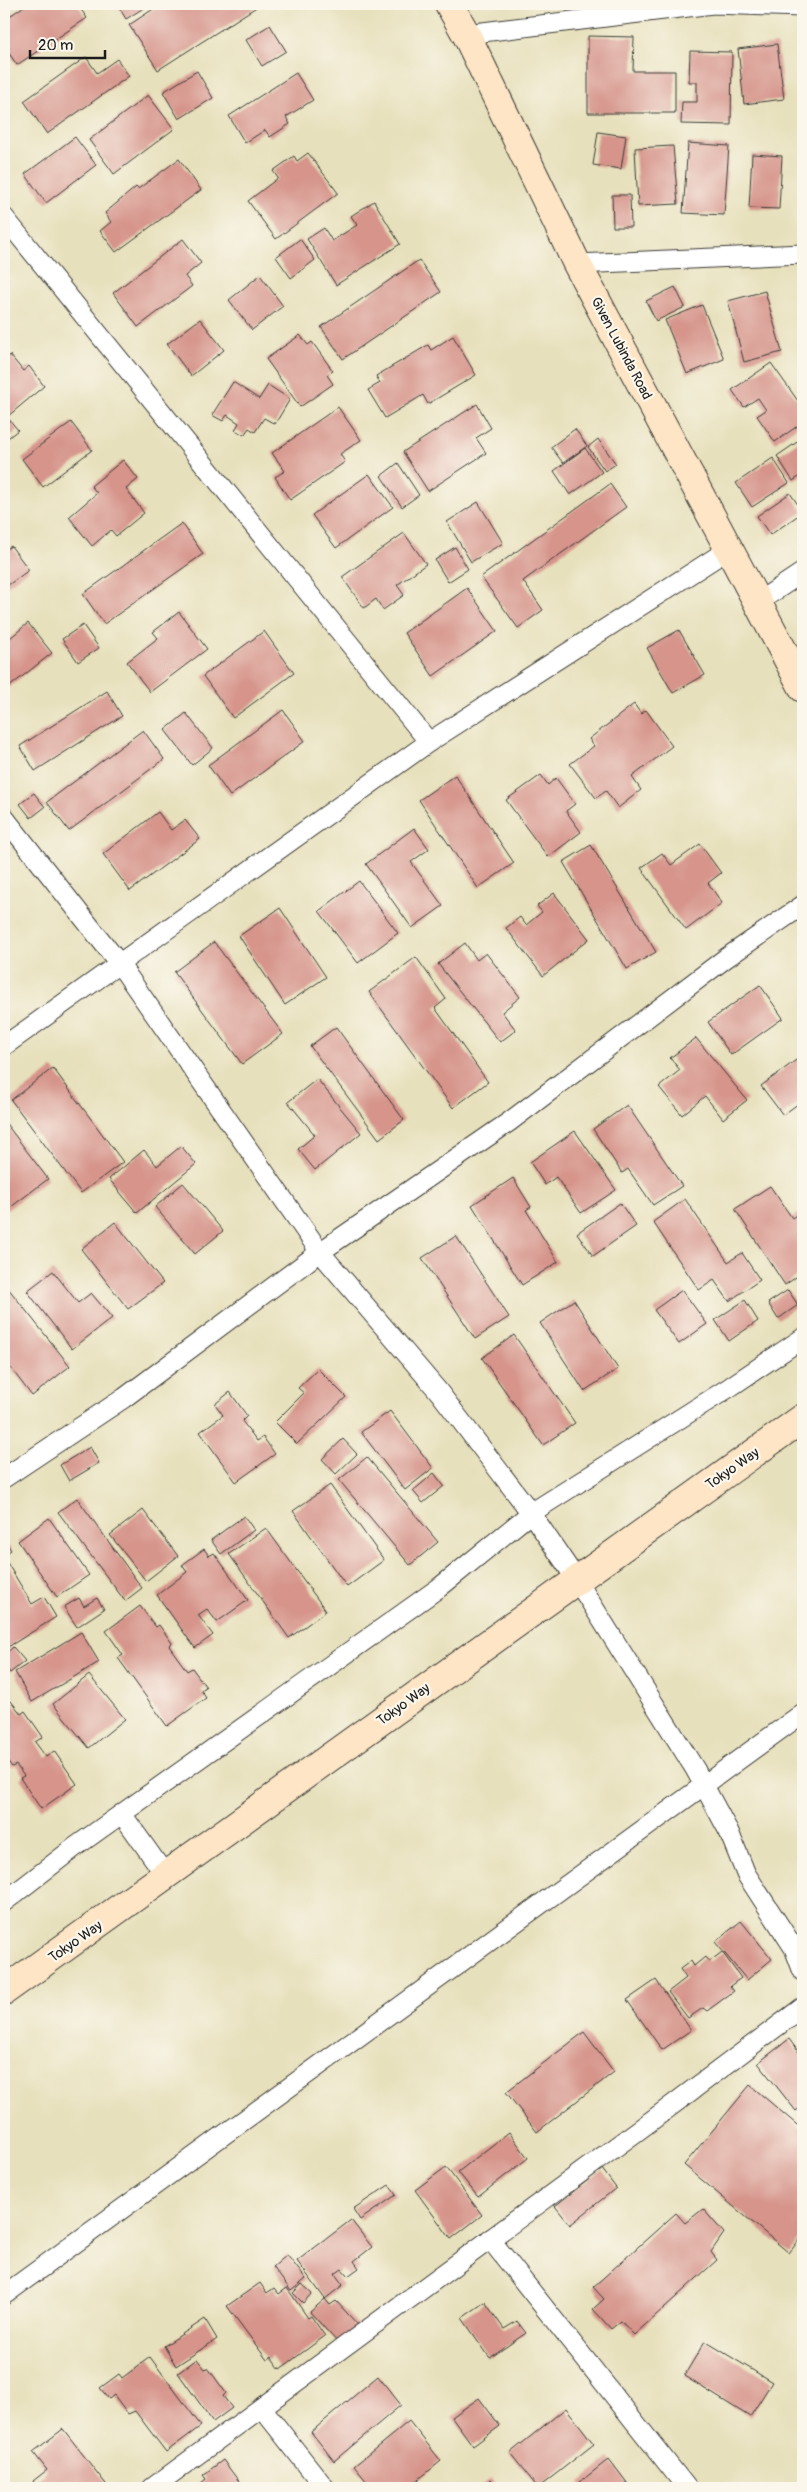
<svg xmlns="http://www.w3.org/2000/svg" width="807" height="2492" font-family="Pangolin,sans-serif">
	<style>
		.building { fill: #d6948b }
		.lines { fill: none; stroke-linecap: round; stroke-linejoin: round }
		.street-casing { stroke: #3a3934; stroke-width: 21 }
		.secondary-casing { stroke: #3a3934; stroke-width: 30 }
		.street { stroke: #fff; stroke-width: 19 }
		.secondary { stroke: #fde5c5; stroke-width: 28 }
		.labels { text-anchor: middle; stroke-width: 4.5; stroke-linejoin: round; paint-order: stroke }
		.street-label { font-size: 14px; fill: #1c1c1c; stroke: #fbf7ec }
	</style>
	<rect width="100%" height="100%" fill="#fbf7ec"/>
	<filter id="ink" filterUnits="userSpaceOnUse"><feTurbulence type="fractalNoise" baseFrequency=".02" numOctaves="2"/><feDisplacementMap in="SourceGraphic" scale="10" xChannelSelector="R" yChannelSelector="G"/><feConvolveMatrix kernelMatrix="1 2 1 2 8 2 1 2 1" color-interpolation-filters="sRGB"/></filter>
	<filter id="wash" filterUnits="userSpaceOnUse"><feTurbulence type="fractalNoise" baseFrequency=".0096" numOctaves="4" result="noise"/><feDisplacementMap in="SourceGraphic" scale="20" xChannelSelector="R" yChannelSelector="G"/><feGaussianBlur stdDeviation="1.12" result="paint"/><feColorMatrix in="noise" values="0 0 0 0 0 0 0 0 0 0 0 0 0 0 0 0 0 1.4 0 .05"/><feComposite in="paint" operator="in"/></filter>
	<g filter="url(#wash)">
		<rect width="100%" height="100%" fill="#e7e0bc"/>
		<g id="blocks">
			<g class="building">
				<polygon points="27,4 77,4 87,18 17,65 4,46 4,20"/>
				<polygon points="117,4 150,4 126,19"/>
				<polygon points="161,4 261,4 158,70 129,25"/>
				<polygon points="270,25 286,51 262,66 246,40"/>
				<polygon points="588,36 634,37 633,71 675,71 675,113 588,113"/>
				<polygon points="777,44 784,99 744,104 738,49"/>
				<polygon points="690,51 732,52 731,125 681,124 682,102 697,102 697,82 689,82"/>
				<polygon points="86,57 97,73 117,59 129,76 47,134 24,101"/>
				<polygon points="197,71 213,98 179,119 163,92"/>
				<polygon points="296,73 313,100 286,117 290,124 270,137 265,130 245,143 229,116"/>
				<polygon points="148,95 174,129 114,174 89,140"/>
				<polygon points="598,132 626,136 621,169 593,165"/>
				<polygon points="75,137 96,165 46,203 25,174"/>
				<polygon points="688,143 729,146 724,215 683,213"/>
				<polygon points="673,146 678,204 638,206 635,148"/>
				<polygon points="308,153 338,193 276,239 248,201 278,178 273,171 294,156 297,161"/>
				<polygon points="752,154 782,156 779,209 749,208"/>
				<polygon points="179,159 201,190 116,252 100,231 111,222 105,213 136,187 138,189"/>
				<polygon points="612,195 630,195 631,227 613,227"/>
				<polygon points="374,201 400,244 336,285 307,239 324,228 332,241 357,225 351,216"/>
				<polygon points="183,239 201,263 185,276 192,286 138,327 113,293"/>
				<polygon points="300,239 315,260 291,278 276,257"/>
				<polygon points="419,260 441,292 343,359 321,327"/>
				<polygon points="260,275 283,306 252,330 229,300"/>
				<polygon points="675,287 685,307 656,321 646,301"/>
				<polygon points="765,291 782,352 744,362 728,301"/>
				<polygon points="702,305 724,359 687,374 665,320"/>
				<polygon points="200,319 224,350 191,376 167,344"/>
				<polygon points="300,335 308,345 312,342 333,371 327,375 333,384 300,407 266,359"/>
				<polygon points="453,336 476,375 428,404 423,395 385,418 368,390 380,383 376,376 428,345 431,350"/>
				<polygon points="10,355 23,371 29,366 44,386 7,417 18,430 4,441 4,361"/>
				<polygon points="771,363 803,408 803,422 775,442 757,416 766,410 758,398 744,407 732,390"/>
				<polygon points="233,382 259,399 268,385 290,399 275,424 264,418 255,432 249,428 244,435 235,430 239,423 227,415 223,421 212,415"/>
				<polygon points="477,404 491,428 476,438 486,453 428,491 403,452"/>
				<polygon points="338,407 361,440 340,454 345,462 290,500 275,477 285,471 272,453"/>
				<polygon points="71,422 92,450 43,487 22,459"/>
				<polygon points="575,429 587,446 563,463 551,447"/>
				<polygon points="803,438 803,474 793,481 777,456"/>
				<polygon points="598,439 616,464 605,471 588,447"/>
				<polygon points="585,448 602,472 570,495 554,471"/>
				<polygon points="773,458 789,483 752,507 736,483"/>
				<polygon points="123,460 138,479 126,489 144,513 116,536 111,530 92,546 69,517 97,493 91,486"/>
				<polygon points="398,463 419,495 402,507 381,476"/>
				<polygon points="369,474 393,507 336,548 312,515"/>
				<polygon points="610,484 626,507 523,581 543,610 518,628 481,577"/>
				<polygon points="790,493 803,512 770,535 757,516"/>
				<polygon points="478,502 503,543 471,562 447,522"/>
				<polygon points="182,523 203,554 104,624 83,594"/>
				<polygon points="404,533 426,564 397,585 404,595 383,610 376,599 364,608 342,577"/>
				<polygon points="11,546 29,570 4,588 4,551"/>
				<polygon points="455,547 468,569 448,582 435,560"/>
				<polygon points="467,588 497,631 433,676 404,633"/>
				<polygon points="179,612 207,649 150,692 127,662 158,638 153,632"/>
				<polygon points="28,623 52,653 4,691 4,643"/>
				<polygon points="83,625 99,648 78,662 62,639"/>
				<polygon points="679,630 705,675 673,693 647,648"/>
				<polygon points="264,631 294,673 233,718 203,676"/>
				<polygon points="107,691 122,716 35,771 20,746"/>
				<polygon points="634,704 641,714 646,710 672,746 632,777 641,790 618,808 606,791 596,798 570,764 594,746 589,739"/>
				<polygon points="283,710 305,741 230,796 208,765"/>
				<polygon points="186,713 213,748 192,765 165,730"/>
				<polygon points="143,730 164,759 69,831 47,802"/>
				<polygon points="455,775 514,863 478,888 419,800"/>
				<polygon points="541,775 548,785 556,778 575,804 566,811 581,832 548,857 506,800"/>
				<polygon points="34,793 45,807 31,818 20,804"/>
				<polygon points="158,812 171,830 185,820 200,839 130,891 103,854"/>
				<polygon points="414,828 429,849 411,862 443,906 412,928 366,864"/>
				<polygon points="700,844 721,873 708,883 722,903 686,930 641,868 662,853 671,865"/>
				<polygon points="591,845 656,952 627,969 563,862"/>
				<polygon points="359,881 398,933 358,963 319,911"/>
				<polygon points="554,893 589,939 543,976 506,928 520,917 526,925 542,912 537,906"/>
				<polygon points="280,908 326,977 285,1005 239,936"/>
				<polygon points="214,942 283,1034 242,1064 174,972"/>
				<polygon points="465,943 477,960 486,953 520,997 502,1012 516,1030 500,1042 438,964"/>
				<polygon points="416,957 446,999 435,1008 488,1082 453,1108 369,992"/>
				<polygon points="760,985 783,1018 731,1055 708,1022"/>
				<polygon points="336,1027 404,1120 379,1139 310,1046"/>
				<polygon points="696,1038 747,1100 723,1119 705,1096 682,1115 659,1087 680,1070 670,1058"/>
				<polygon points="803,1055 803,1100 783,1115 761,1086"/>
				<polygon points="53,1068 123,1162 81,1193 11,1100"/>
				<polygon points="317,1079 361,1133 315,1170 298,1149 315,1135 288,1102"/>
				<polygon points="627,1105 682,1186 653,1205 628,1169 622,1173 593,1129"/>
				<polygon points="4,1121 48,1179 7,1210 4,1206"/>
				<polygon points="575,1131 616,1190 581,1213 556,1177 545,1185 530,1162"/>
				<polygon points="181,1146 196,1164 137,1213 109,1179 144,1150 157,1166"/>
				<polygon points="513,1178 531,1207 526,1210 558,1262 522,1285 472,1205"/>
				<polygon points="183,1183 223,1231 195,1254 155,1207"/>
				<polygon points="770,1186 792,1218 803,1210 803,1272 785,1285 735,1209"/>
				<polygon points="685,1199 728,1262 742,1253 760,1280 729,1301 714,1280 699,1290 653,1222"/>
				<polygon points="620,1203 636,1226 593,1256 577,1233"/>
				<polygon points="115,1222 163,1283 128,1309 81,1249"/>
				<polygon points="456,1236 509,1317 475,1339 422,1258"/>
				<polygon points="53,1271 78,1303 91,1293 112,1318 72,1349 27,1291"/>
				<polygon points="4,1283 70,1366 32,1396 4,1359"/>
				<polygon points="682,1290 707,1324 679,1344 654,1310"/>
				<polygon points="788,1290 798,1305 778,1319 768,1303"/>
				<polygon points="574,1300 618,1369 584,1391 540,1323"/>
				<polygon points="745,1300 758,1321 729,1341 715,1320"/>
				<polygon points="514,1335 575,1423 543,1445 482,1358"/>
				<polygon points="318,1369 346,1397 297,1444 275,1422 304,1393 298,1388"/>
				<polygon points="230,1392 247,1416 242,1421 257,1441 263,1437 275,1454 236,1482 200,1432 223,1415 215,1404"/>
				<polygon points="390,1411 433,1468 405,1490 361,1432"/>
				<polygon points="343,1439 357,1454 336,1474 322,1459"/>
				<polygon points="90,1447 99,1463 69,1481 60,1465"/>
				<polygon points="367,1457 438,1542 410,1565 339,1480"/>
				<polygon points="434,1473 444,1486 423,1503 413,1491"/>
				<polygon points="330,1485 384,1560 347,1587 293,1511"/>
				<polygon points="77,1498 142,1588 125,1601 58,1512"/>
				<polygon points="143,1510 178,1556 146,1581 110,1535"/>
				<polygon points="244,1516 254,1530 221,1554 211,1540"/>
				<polygon points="49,1518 89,1575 57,1597 18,1541"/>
				<polygon points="266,1528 326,1611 289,1638 229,1554"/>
				<polygon points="4,1539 11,1550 4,1555"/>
				<polygon points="204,1549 209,1556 214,1553 248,1600 217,1622 207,1609 198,1615 213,1635 195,1648 157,1595 187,1572 182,1565"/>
				<polygon points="6,1561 32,1604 44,1597 56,1617 8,1647 4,1640 4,1563"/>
				<polygon points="79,1598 84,1606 97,1598 104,1609 77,1627 64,1607"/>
				<polygon points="140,1606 156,1627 159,1625 172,1643 169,1646 187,1671 192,1668 206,1687 201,1690 206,1698 167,1726 118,1658 123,1655 106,1631"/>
				<polygon points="81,1632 99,1662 32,1702 15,1672"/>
				<polygon points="13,1647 25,1661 10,1673 4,1665 4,1655"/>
				<polygon points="89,1675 125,1719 89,1748 53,1704"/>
				<polygon points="11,1701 21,1714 25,1711 43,1737 35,1742 46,1757 54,1751 77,1784 41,1809 20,1778 24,1776 16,1765 12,1767 4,1756 4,1706"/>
				<polygon points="741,1921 772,1959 747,1980 715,1942"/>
				<polygon points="722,1952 741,1978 730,1986 734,1991 707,2011 703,2008 688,2018 668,1992 686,1978 680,1969 691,1961 694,1966 705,1957 709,1962"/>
				<polygon points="656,1980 691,2030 662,2050 627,2000"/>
				<polygon points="584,2032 614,2072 537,2132 506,2092"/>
				<polygon points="789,2039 803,2058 803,2105 796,2111 758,2063"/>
				<polygon points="750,2085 803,2130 803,2235 789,2253 684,2165"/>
				<polygon points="509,2132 528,2158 478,2197 458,2172"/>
				<polygon points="446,2167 482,2215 451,2239 415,2190"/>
				<polygon points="602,2169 616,2188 570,2225 555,2206"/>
				<polygon points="389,2185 396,2195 360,2220 353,2209"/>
				<polygon points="703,2209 724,2233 711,2252 717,2260 634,2335 621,2321 611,2329 593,2309 604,2299 593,2287 676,2213 685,2223"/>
				<polygon points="351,2220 372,2247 354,2261 359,2268 348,2276 342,2269 335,2274 343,2285 325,2299 297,2261"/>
				<polygon points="287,2255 306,2279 291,2291 273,2267"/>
				<polygon points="260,2283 267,2293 274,2288 279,2294 287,2288 308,2318 311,2316 325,2336 280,2369 271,2357 267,2360 227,2306"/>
				<polygon points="302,2284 312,2293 303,2303 293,2293"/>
				<polygon points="325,2299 330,2305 336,2301 359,2326 339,2344 310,2312"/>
				<polygon points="485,2302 504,2329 517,2321 526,2333 490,2358 462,2318"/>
				<polygon points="205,2319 217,2339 176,2366 164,2346"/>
				<polygon points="705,2341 772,2382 750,2417 684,2376"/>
				<polygon points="150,2357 201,2426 166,2452 135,2411 128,2414 114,2395 109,2399 100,2388 119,2374 122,2378"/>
				<polygon points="197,2359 205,2369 208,2368 226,2393 223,2396 232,2408 213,2422 178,2373"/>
				<polygon points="378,2376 401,2405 334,2461 311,2432"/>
				<polygon points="479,2398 500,2426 473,2446 452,2417"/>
				<polygon points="566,2408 594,2444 538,2488 510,2453"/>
				<polygon points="409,2421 441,2461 408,2488 372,2488 354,2466"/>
				<polygon points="63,2429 109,2488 38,2488 33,2481 47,2470 33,2452"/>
				<polygon points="609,2459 631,2488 584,2488 580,2482"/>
				<polygon points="223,2460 244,2488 202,2488 203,2487 201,2483 206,2479 203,2475"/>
				<polygon points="491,2479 497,2488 479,2488"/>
			</g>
		</g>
	</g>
	<g filter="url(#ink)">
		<use href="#blocks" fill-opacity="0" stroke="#3a3934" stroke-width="1"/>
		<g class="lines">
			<g class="street-casing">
				<g id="street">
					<polyline points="466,34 713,4 803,7"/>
					<polyline points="4,217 429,742"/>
					<polyline points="577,264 803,254"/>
					<polyline points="758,602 803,572"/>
					<polyline points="4,817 118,962 320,1252 439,1392 531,1513 576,1579 695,1769 729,1832 746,1874 794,1948 803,1972"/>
					<polyline points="4,1046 429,742 729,549"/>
					<polyline points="4,1478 124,1398 320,1252 509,1122 726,958 803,905"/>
					<polyline points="122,1814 166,1876"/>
					<polyline points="4,1902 75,1847 440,1587 531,1513 730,1387 803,1338"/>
					<polyline points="490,2239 687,2488"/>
					<polyline points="4,2295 803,1713"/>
					<polyline points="262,2408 325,2488"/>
					<polyline points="152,2488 651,2121 803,2007"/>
				</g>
			</g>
			<g class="secondary-casing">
				<g id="secondary">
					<polyline points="449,4 466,34 577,264 803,688"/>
					<polyline points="4,1991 803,1418"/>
				</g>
			</g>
			<use href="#street" class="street"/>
			<use href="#secondary" class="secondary"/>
		</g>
	</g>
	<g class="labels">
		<g class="street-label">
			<text transform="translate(622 348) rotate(62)" y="5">Given Lubinda Road</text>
			<text transform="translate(732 1468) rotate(-35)" y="5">Tokyo Way</text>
			<text transform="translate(403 1704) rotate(-36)" y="5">Tokyo Way</text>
			<text transform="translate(75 1941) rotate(-35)" y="5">Tokyo Way</text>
		</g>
	</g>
	<rect width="807" height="2492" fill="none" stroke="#fbf7ec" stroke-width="20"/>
	<path d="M30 50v8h75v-8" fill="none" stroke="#1c1c1c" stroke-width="2.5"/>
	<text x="38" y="50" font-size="15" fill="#1c1c1c" stroke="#fbf7ec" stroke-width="4" paint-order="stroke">20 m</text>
</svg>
